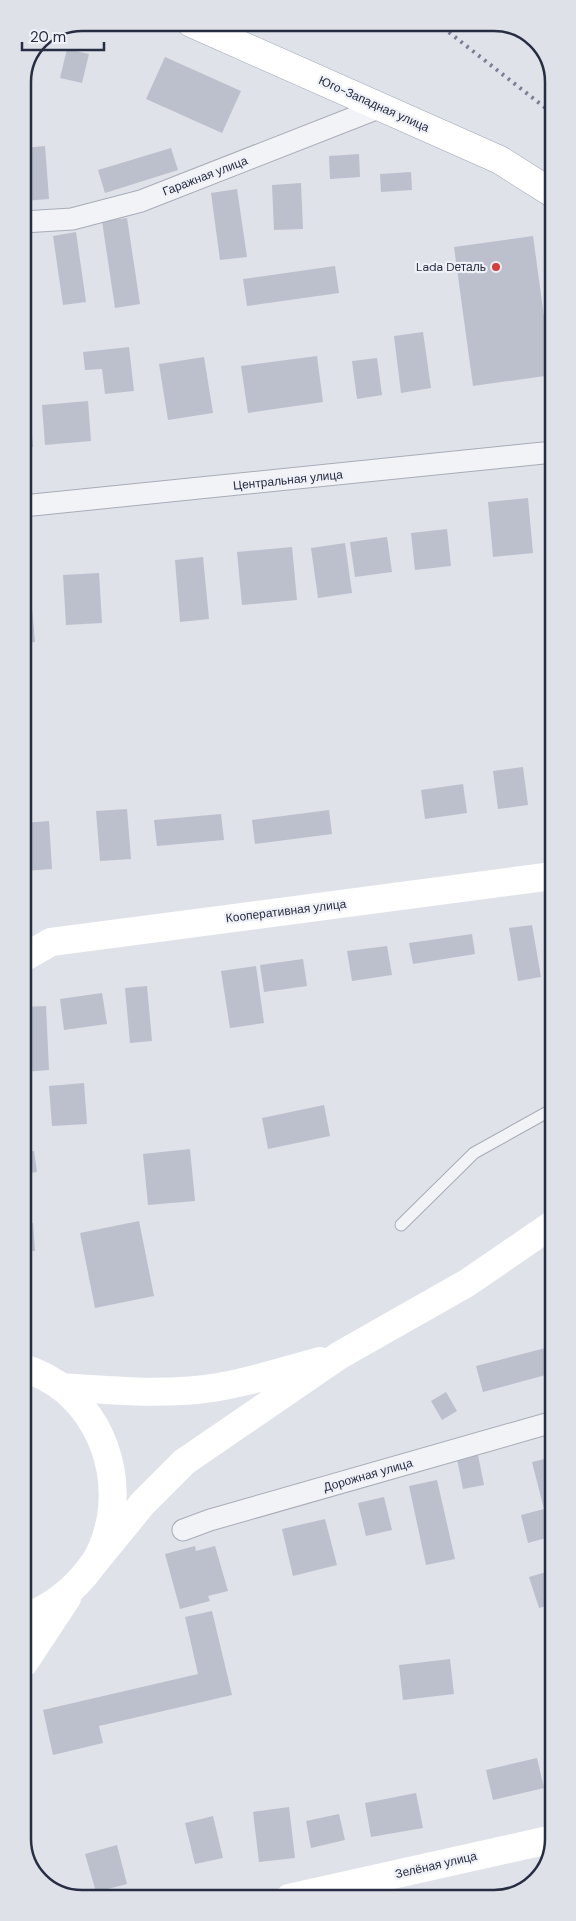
<svg xmlns="http://www.w3.org/2000/svg" width="576" height="1921" font-family="'DM Sans',sans-serif">
	<style>
		.building { fill: #bcc0cd }
		.lines { fill: none; stroke-linecap: round; stroke-linejoin: round }
		.service-casing { stroke: #a8acb7; stroke-width: 13 }
		.minor-casing { stroke: #a8acb7; stroke-width: 23 }
		.primary-casing { stroke: #9ea4b6; stroke-width: 29 }
		.service { stroke: #f2f3f7; stroke-width: 11 }
		.minor { stroke: #f2f3f7; stroke-width: 21 }
		.secondary { stroke: #fff; stroke-width: 28 }
		.primary { stroke: #fff; stroke-width: 28 }
		.rail { stroke: #787f94; stroke-width: 4; stroke-dasharray: 2.5 5; stroke-linecap: butt }
		.poi-dot { fill: #d53d3f; stroke: #eff1f7; stroke-width: 2 }
		.labels { text-anchor: middle; stroke-width: 4.5; stroke-linejoin: round; paint-order: stroke }
		.street-label { font-size: 12px; fill: #272d42; stroke: #eff1f7 }
		.poi-label { font-size: 12px; fill: #272d42; stroke: #eff1f7; text-anchor: end }
		.rim { fill: none; stroke: #272d42; stroke-width: 2.5 }
	</style>
	<rect width="100%" height="100%" fill="#dfe2e9"/>
	<g class="building">
		<polygon points="67,49 89,54 82,83 60,78"/>
		<polygon points="165,57 241,91 222,133 146,99"/>
		<polygon points="45,146 49,199 23,201 23,148"/>
		<polygon points="171,148 178,170 105,193 98,170"/>
		<polygon points="359,154 360,177 330,179 329,156"/>
		<polygon points="411,172 412,190 381,192 380,174"/>
		<polygon points="301,183 303,229 274,230 272,185"/>
		<polygon points="237,189 247,257 220,260 211,193"/>
		<polygon points="127,218 140,304 115,308 102,221"/>
		<polygon points="76,232 86,302 63,305 53,236"/>
		<polygon points="533,236 552,375 473,386 454,247"/>
		<polygon points="335,266 339,293 247,306 243,279"/>
		<polygon points="423,332 431,388 401,393 394,336"/>
		<polygon points="129,347 134,391 105,394 102,369 85,370 83,352"/>
		<polygon points="317,356 323,402 248,413 241,366"/>
		<polygon points="204,357 213,413 168,420 159,364"/>
		<polygon points="377,358 382,395 357,399 352,361"/>
		<polygon points="28,383 33,447 23,448 23,384"/>
		<polygon points="88,401 91,441 45,445 42,405"/>
		<polygon points="528,498 533,553 493,557 488,502"/>
		<polygon points="553,509 553,552 550,552 545,510"/>
		<polygon points="447,529 451,566 415,570 411,533"/>
		<polygon points="387,537 392,572 355,577 350,542"/>
		<polygon points="345,543 352,593 318,598 311,548"/>
		<polygon points="292,547 297,600 242,605 237,552"/>
		<polygon points="203,557 209,619 180,622 175,560"/>
		<polygon points="99,573 102,623 66,625 63,575"/>
		<polygon points="30,586 35,642 23,643 23,587"/>
		<polygon points="523,767 528,805 498,809 493,771"/>
		<polygon points="553,770 553,805 552,805 546,771"/>
		<polygon points="463,784 467,813 425,819 421,790"/>
		<polygon points="127,809 131,859 100,861 96,811"/>
		<polygon points="329,810 332,834 255,844 252,820"/>
		<polygon points="221,814 224,840 157,846 154,820"/>
		<polygon points="49,821 52,869 23,871 23,823"/>
		<polygon points="532,925 541,977 518,981 509,928"/>
		<polygon points="472,934 475,954 413,964 409,943"/>
		<polygon points="387,946 392,975 352,981 347,951"/>
		<polygon points="303,959 307,986 264,992 260,965"/>
		<polygon points="256,966 264,1023 230,1028 221,971"/>
		<polygon points="147,986 152,1041 130,1043 125,988"/>
		<polygon points="102,993 107,1024 64,1030 60,999"/>
		<polygon points="46,1006 49,1070 23,1072 23,1007"/>
		<polygon points="84,1083 87,1124 52,1126 49,1086"/>
		<polygon points="324,1105 330,1136 268,1149 262,1118"/>
		<polygon points="190,1149 195,1201 148,1205 143,1154"/>
		<polygon points="34,1151 37,1172 23,1174 23,1152"/>
		<polygon points="139,1221 154,1296 95,1308 80,1233"/>
		<polygon points="33,1223 35,1251 23,1251 23,1224"/>
		<polygon points="553,1346 553,1373 483,1392 476,1366"/>
		<polygon points="446,1392 457,1411 442,1420 431,1401"/>
		<polygon points="477,1450 484,1485 463,1489 456,1454"/>
		<polygon points="553,1457 553,1536 528,1543 521,1515 544,1509 532,1462"/>
		<polygon points="437,1480 455,1559 426,1565 409,1486"/>
		<polygon points="384,1497 392,1530 366,1536 358,1503"/>
		<polygon points="325,1519 337,1565 293,1576 282,1529"/>
		<polygon points="195,1546 196,1551 215,1546 228,1591 208,1596 210,1601 180,1609 165,1554"/>
		<polygon points="553,1570 553,1604 539,1608 529,1577"/>
		<polygon points="212,1611 232,1695 99,1726 103,1743 53,1755 43,1710 198,1674 185,1617"/>
		<polygon points="450,1659 454,1694 403,1700 399,1665"/>
		<polygon points="537,1758 544,1788 493,1800 486,1770"/>
		<polygon points="416,1793 423,1828 371,1837 365,1803"/>
		<polygon points="289,1807 295,1858 259,1862 253,1812"/>
		<polygon points="339,1814 345,1840 311,1848 306,1821"/>
		<polygon points="213,1816 223,1858 195,1864 185,1823"/>
		<polygon points="117,1845 127,1884 96,1892 85,1854"/>
	</g>
	<g class="lines">
		<g class="service-casing">
			<polyline id="service" points="401,1225 474,1153 553,1109"/>
		</g>
		<g class="minor-casing">
			<g id="minor">
				<polyline points="23,222 72,219 141,201 381,107"/>
				<polyline points="23,506 553,452"/>
				<polyline points="183,1530 210,1520 553,1422"/>
			</g>
		</g>
		<g class="primary-casing">
			<polyline id="primary" points="191,23 500,160 552,193"/>
		</g>
		<use href="#service" class="service"/>
		<use href="#minor" class="minor"/>
		<g class="secondary">
			<polyline points="23,958 51,942 553,876"/>
			<path d="M23,1368C87,1387 121,1454 111,1517C108,1533 103,1550 94,1563C74,1591 54,1605 24,1619"/>
			<path d="M61,1387C106,1390 151,1394 196,1390C238,1386 279,1372 320,1361"/>
			<polyline points="95,1562 143,1503 184,1462 340,1355 467,1283 553,1224"/>
			<polyline points="24,1663 67,1598"/>
			<polyline points="289,1898 553,1839"/>
		</g>
		<use href="#primary" class="primary"/>
		<polyline class="rail" points="437,23 552,113"/>
	</g>
	<circle class="poi-dot" cx="496" cy="267" r="5"/>
	<g class="labels">
		<g class="street-label">
			<text transform="translate(374 104) rotate(24)" y="4">Юго-Западная улица</text>
			<text transform="translate(205 176) rotate(-21)" y="4">Гаражная улица</text>
			<text transform="translate(288 480) rotate(-6)" y="4">Центральная улица</text>
			<text transform="translate(286 911) rotate(-7)" y="4">Кооперативная улица</text>
			<text transform="translate(368 1475) rotate(-16)" y="4">Дорожная улица</text>
			<text transform="translate(436 1865) rotate(-13)" y="4">Зелёная улица</text>
		</g>
		<g class="poi-label">
			<text x="486" y="271">Lada Dеталь</text>
		</g>
	</g>
	<path d="M0 0H576V1921H0ZM82 31H494A51 51 0 0 1 545 82V1839A51 51 0 0 1 494 1890H82A51 51 0 0 1 31 1839V82A51 51 0 0 1 82 31Z" fill="#dfe1e9" fill-rule="evenodd"/>
	<path class="rim" d="M82 31H494A51 51 0 0 1 545 82V1839A51 51 0 0 1 494 1890H82A51 51 0 0 1 31 1839V82A51 51 0 0 1 82 31Z"/>
	<path d="M22 42v8h82v-8" fill="none" stroke="#272d42" stroke-width="2.5"/>
	<text x="30" y="42" font-size="15" fill="#272d42" stroke="#eff1f7" stroke-width="4" paint-order="stroke">20 m</text>
</svg>
